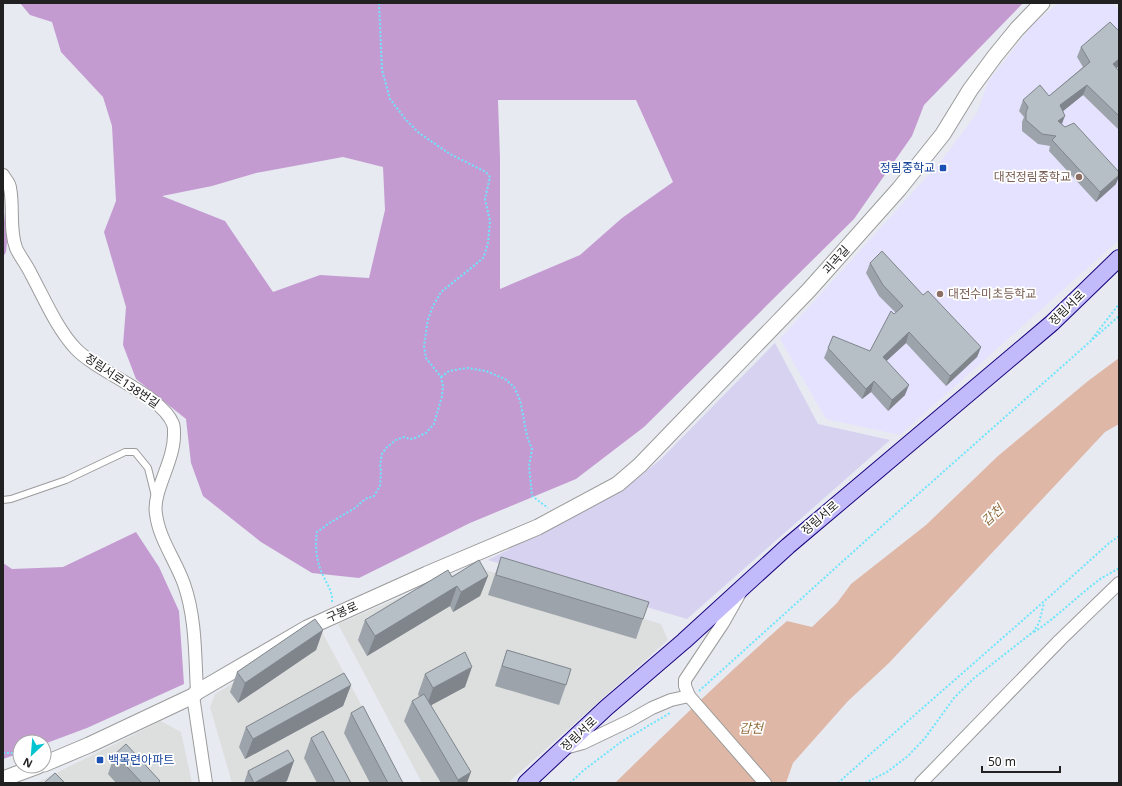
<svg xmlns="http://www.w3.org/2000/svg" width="1122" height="786" font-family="'Noto Sans','Noto Sans KR',sans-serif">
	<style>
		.residential { fill: #dddfdf }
		.education { fill: #e4e2ff }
		.farmland { fill: #d6d2f0 }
		.forest { fill: #c49bd1; fill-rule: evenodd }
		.water { fill: #dfb7a7 }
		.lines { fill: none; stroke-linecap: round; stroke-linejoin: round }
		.service-casing { stroke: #9b9b9b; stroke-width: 8 }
		.minor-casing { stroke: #9b9b9b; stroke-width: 14 }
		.tertiary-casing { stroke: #9b9b9b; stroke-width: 17 }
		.secondary-casing { stroke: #17037c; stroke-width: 18 }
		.path { stroke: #6de5fc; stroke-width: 2; stroke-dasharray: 2 2; stroke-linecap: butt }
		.service { stroke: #fff; stroke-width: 6 }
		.minor { stroke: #fff; stroke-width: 12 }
		.tertiary { stroke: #fff; stroke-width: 15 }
		.secondary { stroke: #c2bbfb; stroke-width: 16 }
		.wall { fill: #9da3aa }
		.shaded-wall { fill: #7f858b }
		.building { fill: #b6bec6; stroke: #7f858b }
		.transit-dot { fill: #1a4fb4; stroke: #fff; stroke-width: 1.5 }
		.education-dot { fill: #8d6e63; stroke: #fff; stroke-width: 1.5 }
		.labels { text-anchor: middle; stroke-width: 3.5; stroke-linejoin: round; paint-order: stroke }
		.transit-label { font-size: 12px; fill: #164399; stroke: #fff; text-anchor: end }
		.education-label { font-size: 12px; fill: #785e54; stroke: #fff; text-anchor: end }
		.street-label { font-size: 12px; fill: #212121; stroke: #fff }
		.water-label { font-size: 13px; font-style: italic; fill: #936d3f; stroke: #fff }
	</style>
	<rect width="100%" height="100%" fill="#e7eaf1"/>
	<g class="residential">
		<polygon points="473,566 661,624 668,640 508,783 422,783 338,624"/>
		<polygon points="321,630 403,783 232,783 210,707 215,694"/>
		<polygon points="161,721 181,732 192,783 36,783"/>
	</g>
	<polygon class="education" points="1059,3 1111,3 1119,10 1119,240 900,435 826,419 780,339 942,160 977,113 988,82 1033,24"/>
	<polygon class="farmland" points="775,343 818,424 890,440 687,619 488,560 621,492 661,459"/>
	<g class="forest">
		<path d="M20,3H1023L924,105L912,136L854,219L644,427L576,479L470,523L359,578L312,573L261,542L203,496L191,463L186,419L136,379L123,345L126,307L104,232L116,201L112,126L103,97L61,52L52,22L30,15ZM498,100H636L673,182L622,218L580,255L500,289V158ZM343,157L383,167L385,210L369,278L320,275L273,292L225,221L162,196L212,186L256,173Z"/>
		<polygon points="3,203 7,241 6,252 3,257"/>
		<polygon points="136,532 159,567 179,611 184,684 87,728 44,744 44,742 20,742 20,753 3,759 3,563 12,569 63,567"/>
	</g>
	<path class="water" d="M1119,358V424L1105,432L889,663L848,701L793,763L786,783H615C671,728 728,673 787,621L812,627L837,603L851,584L926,525L998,456L1088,381Z"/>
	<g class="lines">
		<g class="service-casing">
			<polyline id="service" points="3,500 11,499 66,480 125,452 135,452 148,468 155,496"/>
		</g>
		<g class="minor-casing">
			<g id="minor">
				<path d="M3,175C5,179 10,183 10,188C14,207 9,229 16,248C20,257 27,265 31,274C44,298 57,329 76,349C99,373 162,395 173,424C174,426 174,430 174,433C175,461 152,491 156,514C159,539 176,561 184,584C196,618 195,656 197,692"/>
				<polyline points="740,593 723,623 685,680 685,686 689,696 765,783"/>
				<polyline points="193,696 206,783"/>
				<polyline points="565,748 583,743 629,721 652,708 671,700 689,696"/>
				<polyline points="921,783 1060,640 1119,583"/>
			</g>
		</g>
		<g class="tertiary-casing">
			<g id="tertiary">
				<polyline points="44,764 89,745 193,696 197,692 307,628 427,574 538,527 618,484 640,465 809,290 899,189 943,134 970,90 995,56 1017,29 1042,3"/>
				<polyline points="3,779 38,766"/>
			</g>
		</g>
		<g class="secondary-casing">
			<polyline id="secondary" points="526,783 606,708 684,641 788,546 1052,323 1119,258"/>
		</g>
		<g class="path">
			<polyline points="1092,339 1119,304"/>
			<polyline points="441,377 449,371 467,368 486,371 505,379 514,387 520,400 527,436 532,449 529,466 532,496 548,508"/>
			<path d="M332,602C333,591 326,583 322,573C316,560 315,545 317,532L331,522L355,508L365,499L374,496L380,486L381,471L380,464L382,454L386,448L396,440L404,437L410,439L415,438L426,433L434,424L442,396L443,386L441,377L426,358L424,346L428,319L433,306L441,292L476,264L483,258L485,253L488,243L490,221L485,199L490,177L486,172L450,154L419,133L406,120L390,99L382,70L379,3"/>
			<path d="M1034,632C1056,618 1074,599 1095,583C1102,577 1111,573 1119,568"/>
			<polyline points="699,691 863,543 1119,316"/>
			<polyline points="3,753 12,753 20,752"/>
			<polyline points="570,783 584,770 621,742 670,713"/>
			<path d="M838,783C927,703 1019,625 1108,544L1119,536"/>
			<polyline points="865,783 887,772 908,756 925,738 954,698 973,679 1033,632 1039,623 1044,603"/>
		</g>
		<use href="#service" class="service"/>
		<use href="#minor" class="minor"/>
		<use href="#tertiary" class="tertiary"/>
		<use href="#secondary" class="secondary"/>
	</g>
	<g class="wall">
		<polygon points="1119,31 1119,66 1116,68 1119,71 1119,130 1083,95 1063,111 1062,125 1116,184 1096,202 1049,151 1050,146 1038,144 1022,131 1022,122 1024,117 1019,111 1023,100 1049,96 1083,67 1077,57 1081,47"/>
		<polygon points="870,263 923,295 981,347 977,357 946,386 906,343 886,361 905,395 888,411 871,392 862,399 824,358 828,348 870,351 896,313 879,296 866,273"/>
		<polygon points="501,557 643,619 636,639 488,595 494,577"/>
		<polygon points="488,576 480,596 453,612 450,606 367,656 358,640 365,620 452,577"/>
		<polygon points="323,630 316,650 238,703 230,692 237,672"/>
		<polygon points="507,650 566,685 559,705 495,686 500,670"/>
		<polygon points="425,674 465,687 431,705 467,783 441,783 404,721 412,701 419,697 418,694"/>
		<polygon points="351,685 343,706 245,759 239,747 246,727"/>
		<polygon points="351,713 403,783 370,783 344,733"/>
		<polygon points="311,738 351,783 317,783 304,758"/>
		<polygon points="115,754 159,783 116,783 108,774"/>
		<polygon points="248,771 287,781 283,783 244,783"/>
	</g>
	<g class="shaded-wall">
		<polygon points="1119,59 1119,66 1109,75 1113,64"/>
		<polygon points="1087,85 1083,95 1057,116 1060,105"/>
		<polygon points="1065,116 1061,126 1058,121"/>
		<polygon points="1119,175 1119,177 1116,184 1096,202 1100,192"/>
		<polygon points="909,332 906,343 879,368 883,357"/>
		<polygon points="981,347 977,357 946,386 950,376"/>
		<polygon points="874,381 871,392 862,399 866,389"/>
		<polygon points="909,385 905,395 888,411 892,400"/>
		<polygon points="488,576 480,596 453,612 461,592"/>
		<polygon points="457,586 450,606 367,656 375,636"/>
		<polygon points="323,630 316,650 238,703 245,683"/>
		<polygon points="472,667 465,687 426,708 433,688"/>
		<polygon points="351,685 343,706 245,759 253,739"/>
		<polygon points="294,761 287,781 283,783 254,783"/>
		<polygon points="471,772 467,783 457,783 458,780"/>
	</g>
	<g class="building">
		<polygon points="1110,22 1119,31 1119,59 1113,64 1119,71 1119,116 1087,85 1060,105 1065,116 1058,121 1065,127 1074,123 1119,172 1119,175 1100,192 1052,140 1056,136 1042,134 1026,120 1026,112 1028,107 1023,100 1040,85 1049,96 1090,62 1081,47"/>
		<polygon points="882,251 923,295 928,291 981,347 950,376 909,332 883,357 909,385 892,400 874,381 866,389 828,348 833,336 870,351 891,311 894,314 903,306 883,285 870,263"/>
		<polygon points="501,557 649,602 643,619 496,575"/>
		<polygon points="479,560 488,576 461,592 457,586 375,636 365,620 448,570 452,577"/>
		<polygon points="315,619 323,630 245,683 237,672"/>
		<polygon points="507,650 571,669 566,685 502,666"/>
		<polygon points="465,652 472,667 433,688 425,674"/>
		<polygon points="344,673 351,685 253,739 246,727"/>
		<polygon points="424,694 471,772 458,780 412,701"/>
		<polygon points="363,706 403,783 388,783 351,713"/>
		<polygon points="323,731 351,783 335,783 311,738"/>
		<polygon points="126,744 160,781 158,783 142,783 115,754"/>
		<polygon points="288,750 294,761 254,783 248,771"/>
		<polygon points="55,773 65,783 44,783"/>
	</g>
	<g class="transit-dot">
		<rect x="939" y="164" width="8" height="8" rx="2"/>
		<rect x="96" y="756" width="8" height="8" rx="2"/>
	</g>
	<g class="education-dot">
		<circle cx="1079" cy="177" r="4"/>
		<circle cx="940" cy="294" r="4"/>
	</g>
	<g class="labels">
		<g class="transit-label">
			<text x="935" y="172">정림중학교</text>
			<text x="108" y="764" text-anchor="start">백목련아파트</text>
		</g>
		<g class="education-label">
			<text x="1071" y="181">대전정림중학교</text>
			<text x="948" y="298" text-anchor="start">대전수미초등학교</text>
		</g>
		<g class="street-label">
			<text transform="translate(836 260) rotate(-48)" y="4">괴곡길</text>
			<text transform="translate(1067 308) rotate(-44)" y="4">정림서로</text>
			<text transform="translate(122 381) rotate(34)" y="4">정림서로138번길</text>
			<text transform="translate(820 518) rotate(-41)" y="4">정림서로</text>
			<text transform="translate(342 612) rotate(-24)" y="4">구봉로</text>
			<text transform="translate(579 734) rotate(-43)" y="4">정림서로</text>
		</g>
		<g class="water-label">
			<text transform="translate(992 515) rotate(-43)" y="5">갑천</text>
			<text x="751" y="733">갑천</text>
		</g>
	</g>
	<rect width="1122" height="786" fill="none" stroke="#212121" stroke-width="8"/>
	<g transform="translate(32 754) rotate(206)"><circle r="19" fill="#ffffff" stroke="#a6a6a6"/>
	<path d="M0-3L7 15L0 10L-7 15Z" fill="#00c5d1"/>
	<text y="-6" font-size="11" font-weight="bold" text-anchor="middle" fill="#212121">N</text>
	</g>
	<path d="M982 766v6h78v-6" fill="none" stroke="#212121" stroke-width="2"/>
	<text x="988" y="766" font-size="12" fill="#212121" stroke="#ffffff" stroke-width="3" paint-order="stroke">50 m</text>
</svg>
